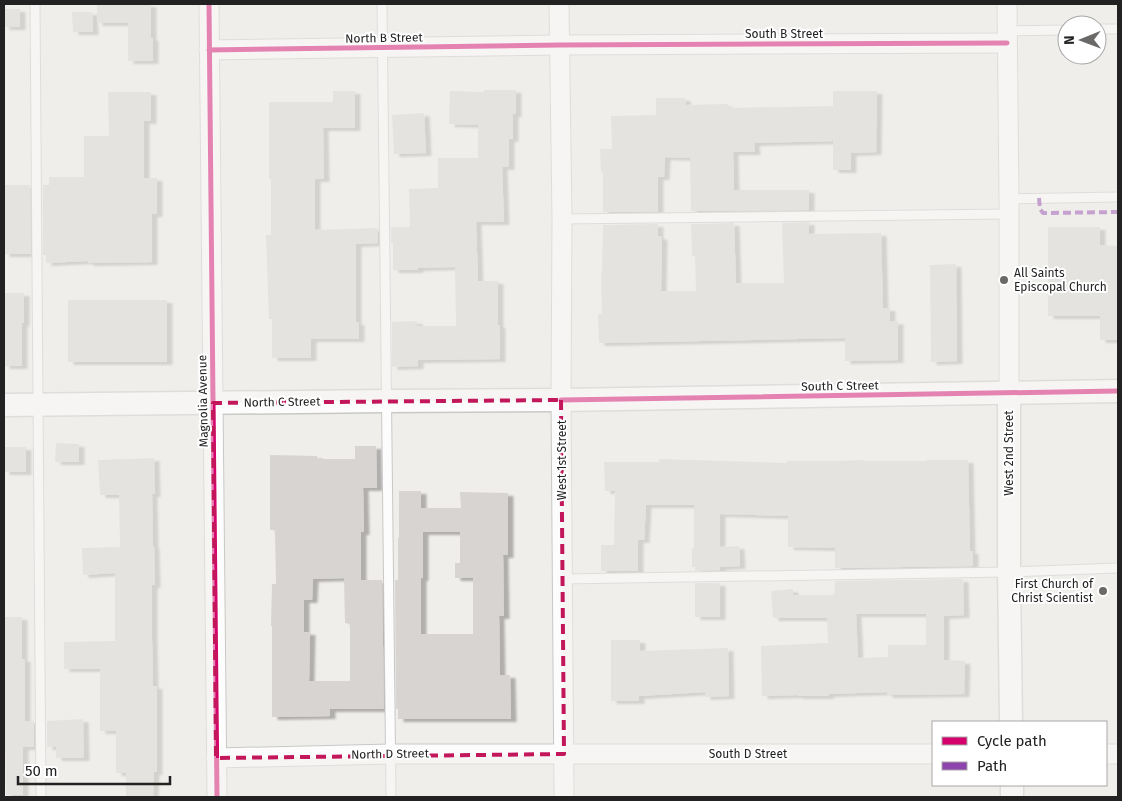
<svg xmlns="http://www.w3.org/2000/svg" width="1122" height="801" font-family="'Fira Sans',sans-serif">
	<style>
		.building { fill: #d7d4d2; fill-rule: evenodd; filter: url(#shadow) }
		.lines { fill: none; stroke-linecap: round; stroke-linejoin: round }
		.service-casing { stroke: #c9c8c7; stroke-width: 11 }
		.minor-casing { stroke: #c9c8c7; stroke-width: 21 }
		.tertiary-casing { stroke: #c9c8c7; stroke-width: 25 }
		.service { stroke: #fdfcfc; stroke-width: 9 }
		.minor { stroke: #fdfcfc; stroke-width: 19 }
		.tertiary { stroke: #fdfcfc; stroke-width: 22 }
		.quiet { stroke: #8e44ad; stroke-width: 4; stroke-dasharray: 8 4; stroke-linecap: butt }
		.cycleway-casing { stroke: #fff; stroke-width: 8 }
		.cycleway { stroke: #d6006c; stroke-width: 5 }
		.marked { fill: none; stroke: #c2185b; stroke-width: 4; stroke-dasharray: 10 6; stroke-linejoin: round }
		.poi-dot { fill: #6a6968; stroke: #fff; stroke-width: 2 }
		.labels { text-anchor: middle; stroke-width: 4; stroke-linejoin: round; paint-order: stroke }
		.street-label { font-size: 12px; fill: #222; stroke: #fff }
		.poi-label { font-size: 12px; fill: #222; stroke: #fff; text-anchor: start }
	</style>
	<defs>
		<filter id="shadow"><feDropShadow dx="5.5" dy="3" stdDeviation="1" flood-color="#0004"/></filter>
	</defs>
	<rect width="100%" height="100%" fill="#f0eeeb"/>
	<g class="building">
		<polygon points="97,4 151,4 151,38 153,38 153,61 128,61 128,23 97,23"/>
		<rect x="4" y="9" width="16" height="18"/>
		<polygon points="72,12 92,12 93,32 73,32"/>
		<polygon points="484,90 516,90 516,114 513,114 513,139 509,139 509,167 502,167 504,222 476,222 478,281 498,281 498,325 500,325 500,359 418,360 418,366 392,367 392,322 417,321 417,326 456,326 455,267 418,268 418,270 393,270 393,243 391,243 391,227 410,227 409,189 438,188 438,158 478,158 478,125 449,124 450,91 484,92"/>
		<polygon points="333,91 355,91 355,128 323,128 324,179 315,179 315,230 378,228 378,243 356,244 356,322 359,322 359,339 311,339 311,358 272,358 272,319 269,319 266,235 271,235 271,179 269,179 269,102 333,102"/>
		<polygon points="833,91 877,91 876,152 851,153 851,170 833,170 833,141 754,143 755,152 733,152 734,190 809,190 809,210 691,211 690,158 665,157 664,177 658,177 658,212 603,212 603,172 601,173 600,149 612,149 611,116 656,115 656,98 685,98 686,105 728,104 728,108 833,106"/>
		<polygon points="108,92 151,92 151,121 144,121 144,178 157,178 157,214 152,214 152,262 88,263 88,261 46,263 46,255 43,255 43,185 49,185 49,177 84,177 84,136 109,136"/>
		<polygon points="424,113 426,153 394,154 392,115"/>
		<polygon points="4,185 30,185 31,254 4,254"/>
		<polygon points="809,222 809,234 881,233 883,308 890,308 890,322 898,321 898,360 845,361 845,338 599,343 598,314 602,314 601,273 602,273 603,225 658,224 658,236 662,237 661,291 696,291 695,256 692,256 691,224 734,223 736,283 784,283 782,223"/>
		<polygon points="1048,227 1100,227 1100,245 1118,246 1118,340 1100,340 1100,316 1048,316"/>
		<polygon points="956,264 957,361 931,362 930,265"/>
		<polygon points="4,293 24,293 24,323 22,323 22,366 4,366"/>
		<rect x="68" y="300" width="99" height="62"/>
		<polygon points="56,443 79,444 79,462 55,462"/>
		<path d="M355,446H376L377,488H363L364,532H361V580H382L384,709H330V716L272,717V626H271L272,584H276L275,530H270V455L317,456V459H355ZM344,578L345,623L350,624V681H309L310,632H304V600H312L313,579Z"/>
		<rect x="4" y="447" width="22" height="25"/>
		<polygon points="154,458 155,494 152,494 153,546 154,546 155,585 152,585 152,640 153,686 157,686 157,772 154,772 153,797 126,797 126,773 116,773 116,731 100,731 100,669 64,669 64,642 115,641 115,573 83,575 82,548 120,547 119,495 100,495 98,460"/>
		<polygon points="659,459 787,463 787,461 832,461 864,460 864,461 926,461 926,460 968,460 970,551 973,551 973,566 835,568 835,548 788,547 788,516 720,514 720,547 739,546 740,566 720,567 720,570 695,571 695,567 692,567 692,548 694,548 694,505 646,505 644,540 638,540 638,571 601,571 601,545 614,545 615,491 605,491 604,462 659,462"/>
		<path d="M399,491H421V508H461L460,492L508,493V555H503L504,616H499L500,675H510L511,719H398V709H396L395,580H398V538H399ZM423,532H460V563H455V578H473V634H421V578H423Z"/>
		<path d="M963,579L964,615L944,616V660L965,661L964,694L887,695V692L828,694L829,696H797V695L762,696L761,646L828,643L827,618H773L771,591L793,589V595H834L835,581ZM856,614H926V645H888V657L858,658Z"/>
		<rect x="695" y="583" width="25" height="34"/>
		<polygon points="4,617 22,617 22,659 25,659 25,721 34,721 34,747 23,747 23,795 6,795 5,747 4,747"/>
		<polygon points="611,640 640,640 640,651 728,648 729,696 705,697 705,692 639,696 639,701 611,701"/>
		<polygon points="83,719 84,758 56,758 56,747 47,747 47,721"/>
	</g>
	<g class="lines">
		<g class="service-casing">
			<g id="service">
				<polyline points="35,4 41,797"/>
				<polyline points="382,4 391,797"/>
				<polyline points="1097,29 1118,29"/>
				<polyline points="1007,31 1067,30"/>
				<polyline points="1009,199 1118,197"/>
				<polyline points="562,219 1009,214"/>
				<polyline points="563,579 1009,572 1118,568"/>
			</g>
		</g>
		<g class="minor-casing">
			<g id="minor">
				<polyline points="209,4 217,797"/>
				<polyline points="559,4 562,219 561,400 564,797"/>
				<polyline points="1007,4 1009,199 1009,393"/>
				<polyline points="209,50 560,45 1007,43"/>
				<polyline points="1106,754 1118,754"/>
				<polyline points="216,758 391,754 933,754"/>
			</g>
		</g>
		<g class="tertiary-casing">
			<g id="tertiary">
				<polyline points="1009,393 1009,572 1011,722"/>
				<polyline points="4,405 386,401 561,400 1118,391"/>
				<polyline points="1012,785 1012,797"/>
			</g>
		</g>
		<use href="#service" class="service"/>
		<use href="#minor" class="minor"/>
		<use href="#tertiary" class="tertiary"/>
		<polyline class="quiet" points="1039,198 1040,209 1043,213 1118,212"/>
		<g class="cycleway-casing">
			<g id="cycleway">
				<polyline points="209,4 217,797"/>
				<polyline points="209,50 560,45 1007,43"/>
				<polyline points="561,400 1118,391"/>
			</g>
		</g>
		<use href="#cycleway" class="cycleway"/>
	</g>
	<path d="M0 0H1122V801H0ZM561,400L564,754L216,758L213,403Z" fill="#f0eeeb" fill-opacity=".55" fill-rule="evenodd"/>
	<path class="marked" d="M561,400L564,754L216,758L213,403Z"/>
	<g class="poi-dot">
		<circle cx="1004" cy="280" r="5"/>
		<circle cx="1103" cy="591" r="5"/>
	</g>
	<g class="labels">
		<g class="street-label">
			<text x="784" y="38">South B Street</text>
			<text transform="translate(384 38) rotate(-1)" y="4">North B Street</text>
			<text transform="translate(840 386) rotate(-1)" y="4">South C Street</text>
			<text transform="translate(203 401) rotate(-91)" y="4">Magnolia Avenue</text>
			<text transform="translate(282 402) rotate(-1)" y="4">North C Street</text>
			<text transform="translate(1009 453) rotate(-90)" y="4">West 2nd Street</text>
			<text transform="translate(562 460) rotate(-90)" y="4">West 1st Street</text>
			<text transform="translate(390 754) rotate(-1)" y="4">North D Street</text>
			<text x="748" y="758">South D Street</text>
		</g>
		<g class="poi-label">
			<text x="1014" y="277">All Saints<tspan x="1014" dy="14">Episcopal Church</tspan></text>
			<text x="1093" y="588" text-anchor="end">First Church of<tspan x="1093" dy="14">Christ Scientist</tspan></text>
		</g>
	</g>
	<rect width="1122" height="801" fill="none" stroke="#222222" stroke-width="10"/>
	<rect x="932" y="721" width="175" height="65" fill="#ffffff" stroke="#a7a7a7"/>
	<rect x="942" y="737" width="25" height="8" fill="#d6006c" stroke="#a7a7a7"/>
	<text x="977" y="746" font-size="15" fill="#222222">Cycle path</text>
	<rect x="942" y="762" width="25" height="8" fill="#8e44ad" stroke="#a7a7a7"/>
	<text x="977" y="771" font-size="15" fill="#222222">Path</text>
	<g transform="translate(1082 40) rotate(269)"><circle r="24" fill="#ffffff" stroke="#a7a7a7"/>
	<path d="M0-4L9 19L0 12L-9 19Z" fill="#6a6968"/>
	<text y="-8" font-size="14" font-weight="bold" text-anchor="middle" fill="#222222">N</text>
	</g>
	<path d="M18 776v8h152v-8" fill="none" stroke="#222222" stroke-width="2.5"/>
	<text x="25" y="776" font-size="15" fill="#222222" stroke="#ffffff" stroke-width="4" paint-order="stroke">50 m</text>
</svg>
